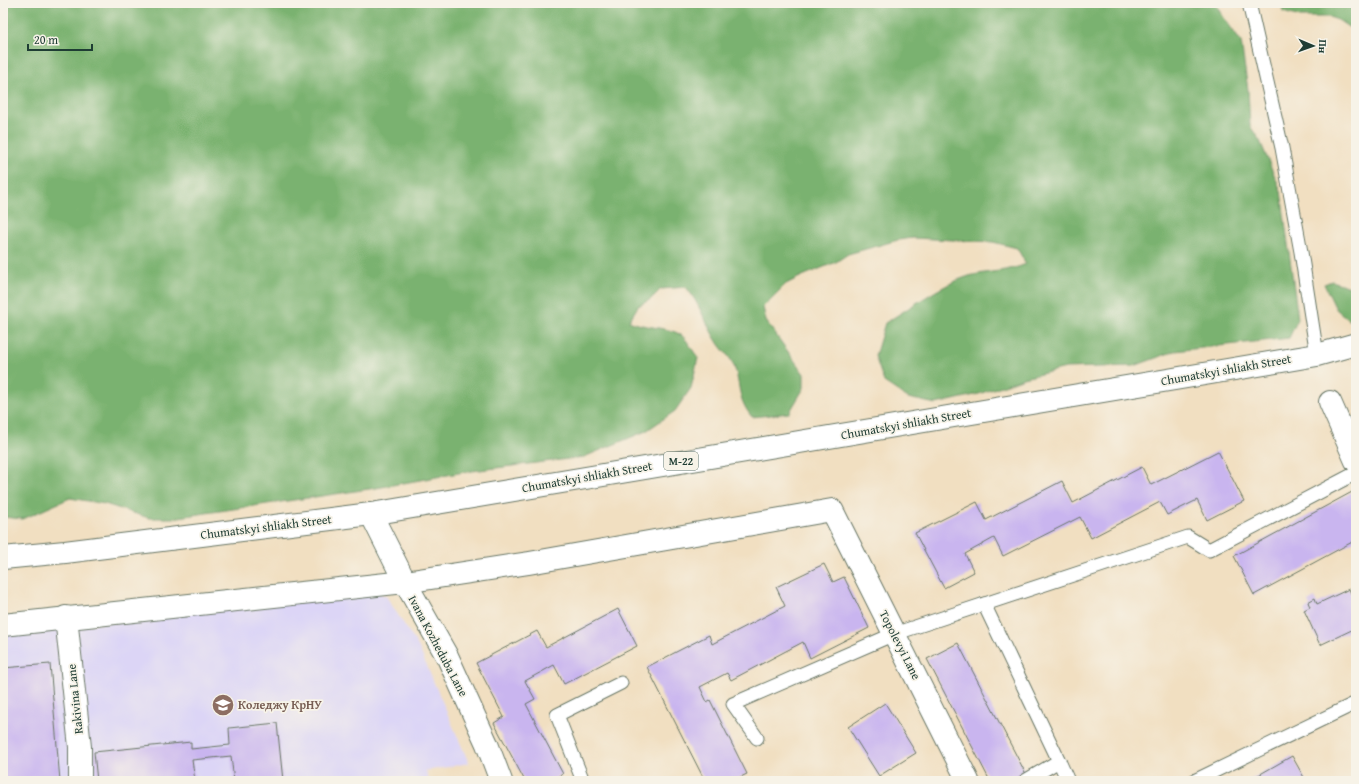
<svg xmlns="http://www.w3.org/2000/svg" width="1359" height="784" font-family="'Gentium Book Plus',serif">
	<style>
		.built { fill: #dcd5f6 }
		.forest { fill: #7ab26f; stroke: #4c7852 }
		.building { fill: #c9b5ef }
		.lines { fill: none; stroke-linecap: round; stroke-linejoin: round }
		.lane-casing { stroke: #687665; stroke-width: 15 }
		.street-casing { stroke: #687665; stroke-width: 24 }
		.highway-casing { stroke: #687665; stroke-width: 24 }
		.lane { stroke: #fff; stroke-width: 13 }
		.street { stroke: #fff; stroke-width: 22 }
		.highway { stroke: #fff; stroke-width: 22 }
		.labels { text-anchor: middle; stroke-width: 3.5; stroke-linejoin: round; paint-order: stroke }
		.shield { fill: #f7f3e8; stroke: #60746a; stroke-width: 1 }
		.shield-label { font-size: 11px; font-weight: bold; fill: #1f3d34 }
		.street-label { font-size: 12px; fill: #1f3d34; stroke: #f7f3e8 }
		.education-label { font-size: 12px; font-weight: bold; fill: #785e54; stroke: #f7f3e8; text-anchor: start }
	</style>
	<rect width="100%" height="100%" fill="#f7f3e8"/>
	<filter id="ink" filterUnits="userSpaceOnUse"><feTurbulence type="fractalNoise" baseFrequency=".025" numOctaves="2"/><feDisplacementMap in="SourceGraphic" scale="8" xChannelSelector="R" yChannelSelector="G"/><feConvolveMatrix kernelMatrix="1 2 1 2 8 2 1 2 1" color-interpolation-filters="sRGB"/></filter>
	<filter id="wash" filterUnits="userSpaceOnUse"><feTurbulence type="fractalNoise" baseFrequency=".012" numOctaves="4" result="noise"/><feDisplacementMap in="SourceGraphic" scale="16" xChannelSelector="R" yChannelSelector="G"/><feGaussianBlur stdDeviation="0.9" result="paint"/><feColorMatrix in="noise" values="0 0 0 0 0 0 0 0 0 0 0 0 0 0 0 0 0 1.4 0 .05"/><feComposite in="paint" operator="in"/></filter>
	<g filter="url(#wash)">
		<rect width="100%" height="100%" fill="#f1dfc1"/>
		<polygon class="built" points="375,591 386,596 418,646 469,763 426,771 429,780 422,781 3,781 3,635"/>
		<g class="forest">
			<path d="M3,3H1216L1220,12L1241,42L1248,90L1250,126L1260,141L1281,191L1298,319L1289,338L1175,351L1134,366L1066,368L1024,378L979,394L936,404L908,398L884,382L875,356L885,323C910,308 942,284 969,276C988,271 1008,272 1026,264L1017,248L993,242L913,238L898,240L848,254L836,262L800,277L786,284L763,307L766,321L804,374V388L789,413L752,417C737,399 741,386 734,366C730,356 723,351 718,343C706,325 700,304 686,287L661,289L651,299L638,306L629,321C644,328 670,327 681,335C687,339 693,351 698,358L691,388L675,411L646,431L584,457L464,472L376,488L172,518H149L105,504L70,498L23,519L3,517Z"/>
			<polygon points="1281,3 1356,3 1356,32 1338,20 1329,17 1300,17 1283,12"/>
			<polygon points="1332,281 1353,288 1356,287 1356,320 1349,320 1336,309 1324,284"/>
		</g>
		<g id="blocks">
			<g class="building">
				<polygon points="1218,451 1244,501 1207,520 1197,500 1167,515 1160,502 1091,538 1080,517 1003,556 994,538 965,554 974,572 944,588 915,533 977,502 986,520 1062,481 1073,503 1142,467 1151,485"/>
				<polygon points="1352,492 1356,500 1356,540 1254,595 1234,556"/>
				<polygon points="824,564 833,582 844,577 869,628 810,658 803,642 731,680 727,673 700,687 707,702 710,700 747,774 732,781 705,781 647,667 709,635 712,644 785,606 776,587"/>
				<polygon points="1349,589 1354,600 1356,599 1356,628 1320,645 1304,610 1310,607 1308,602 1315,598 1317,604"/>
				<polygon points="618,609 637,646 564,684 554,665 525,681 535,699 526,704 563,774 549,781 525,781 494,723 504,717 476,663 537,631 546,647"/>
				<polygon points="958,643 1026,774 1013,781 990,781 927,659"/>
				<polygon points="50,664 60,781 3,781 3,668"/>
				<polygon points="885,703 916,753 879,776 848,727"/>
				<polygon points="277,723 283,781 234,781 231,756 192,760 195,781 97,781 94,752 191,742 191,749 230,745 229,728"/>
				<polygon points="1292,756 1306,781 1248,781"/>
			</g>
		</g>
	</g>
	<g filter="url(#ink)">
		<use href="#blocks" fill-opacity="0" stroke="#687665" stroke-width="1"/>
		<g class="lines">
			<g class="lane-casing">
				<g id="lane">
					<polyline points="1249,3 1282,148 1301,252 1317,355"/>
					<polyline points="984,604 1059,761 1025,781"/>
					<polyline points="757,738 733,704 894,634 1188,537 1209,550 1356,473"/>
					<polyline points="1059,761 1068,781"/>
					<polyline points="583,781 557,715 621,683"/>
					<polyline points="1194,781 1356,703"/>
				</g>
			</g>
			<g class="street-casing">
				<g id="street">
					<polyline points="1330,402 1356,461"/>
					<polyline points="371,514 405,582 448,658 487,744 501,781"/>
					<polyline points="66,617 80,747 80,781"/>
					<polyline points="3,625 405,582 529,563 832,510 968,781"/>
				</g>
			</g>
			<g class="highway-casing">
				<polyline id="highway" points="3,558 65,552 371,514 1317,355 1356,344"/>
			</g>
			<use href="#lane" class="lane"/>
			<use href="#street" class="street"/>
			<use href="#highway" class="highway"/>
		</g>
	</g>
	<defs>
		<g id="school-disc" transform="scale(1.15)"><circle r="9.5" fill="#8d6e63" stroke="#f7f3e8"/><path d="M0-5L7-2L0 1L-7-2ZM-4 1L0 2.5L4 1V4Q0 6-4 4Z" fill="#fff"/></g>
	</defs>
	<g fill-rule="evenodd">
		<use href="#school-disc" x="223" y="705"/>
	</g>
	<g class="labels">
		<rect class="shield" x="664" y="452" width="34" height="18" rx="3"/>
		<g class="shield-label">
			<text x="681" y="465">М-22</text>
		</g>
		<g class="street-label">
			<text transform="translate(1226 370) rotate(-10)" y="4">Chumatskyi shliakh Street</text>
			<text transform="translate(906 424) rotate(-10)" y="4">Chumatskyi shliakh Street</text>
			<text transform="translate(587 477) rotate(-10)" y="4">Chumatskyi shliakh Street</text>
			<text transform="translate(266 527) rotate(-7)" y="4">Chumatskyi shliakh Street</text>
			<text transform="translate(900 645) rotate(63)" y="4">Topolevyi Lane</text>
			<text transform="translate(438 646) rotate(62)" y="4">Ivana Kozheduba Lane</text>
			<text transform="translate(75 699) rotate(-96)" y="4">Rakivina Lane</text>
		</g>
		<g class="education-label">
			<text x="238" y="709">Коледжу КрНУ</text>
		</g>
	</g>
	<rect width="1359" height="784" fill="none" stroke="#f7f3e8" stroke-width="16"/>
	<g transform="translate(1313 46) rotate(92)" stroke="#f7f3e8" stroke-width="3" paint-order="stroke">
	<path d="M0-3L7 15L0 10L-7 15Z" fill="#1f3d34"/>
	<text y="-6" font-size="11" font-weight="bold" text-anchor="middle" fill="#1f3d34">Пн</text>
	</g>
	<path d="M28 44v6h64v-6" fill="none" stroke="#1f3d34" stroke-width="2"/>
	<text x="34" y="44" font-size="12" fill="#1f3d34" stroke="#f7f3e8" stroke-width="3" paint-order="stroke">20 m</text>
</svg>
